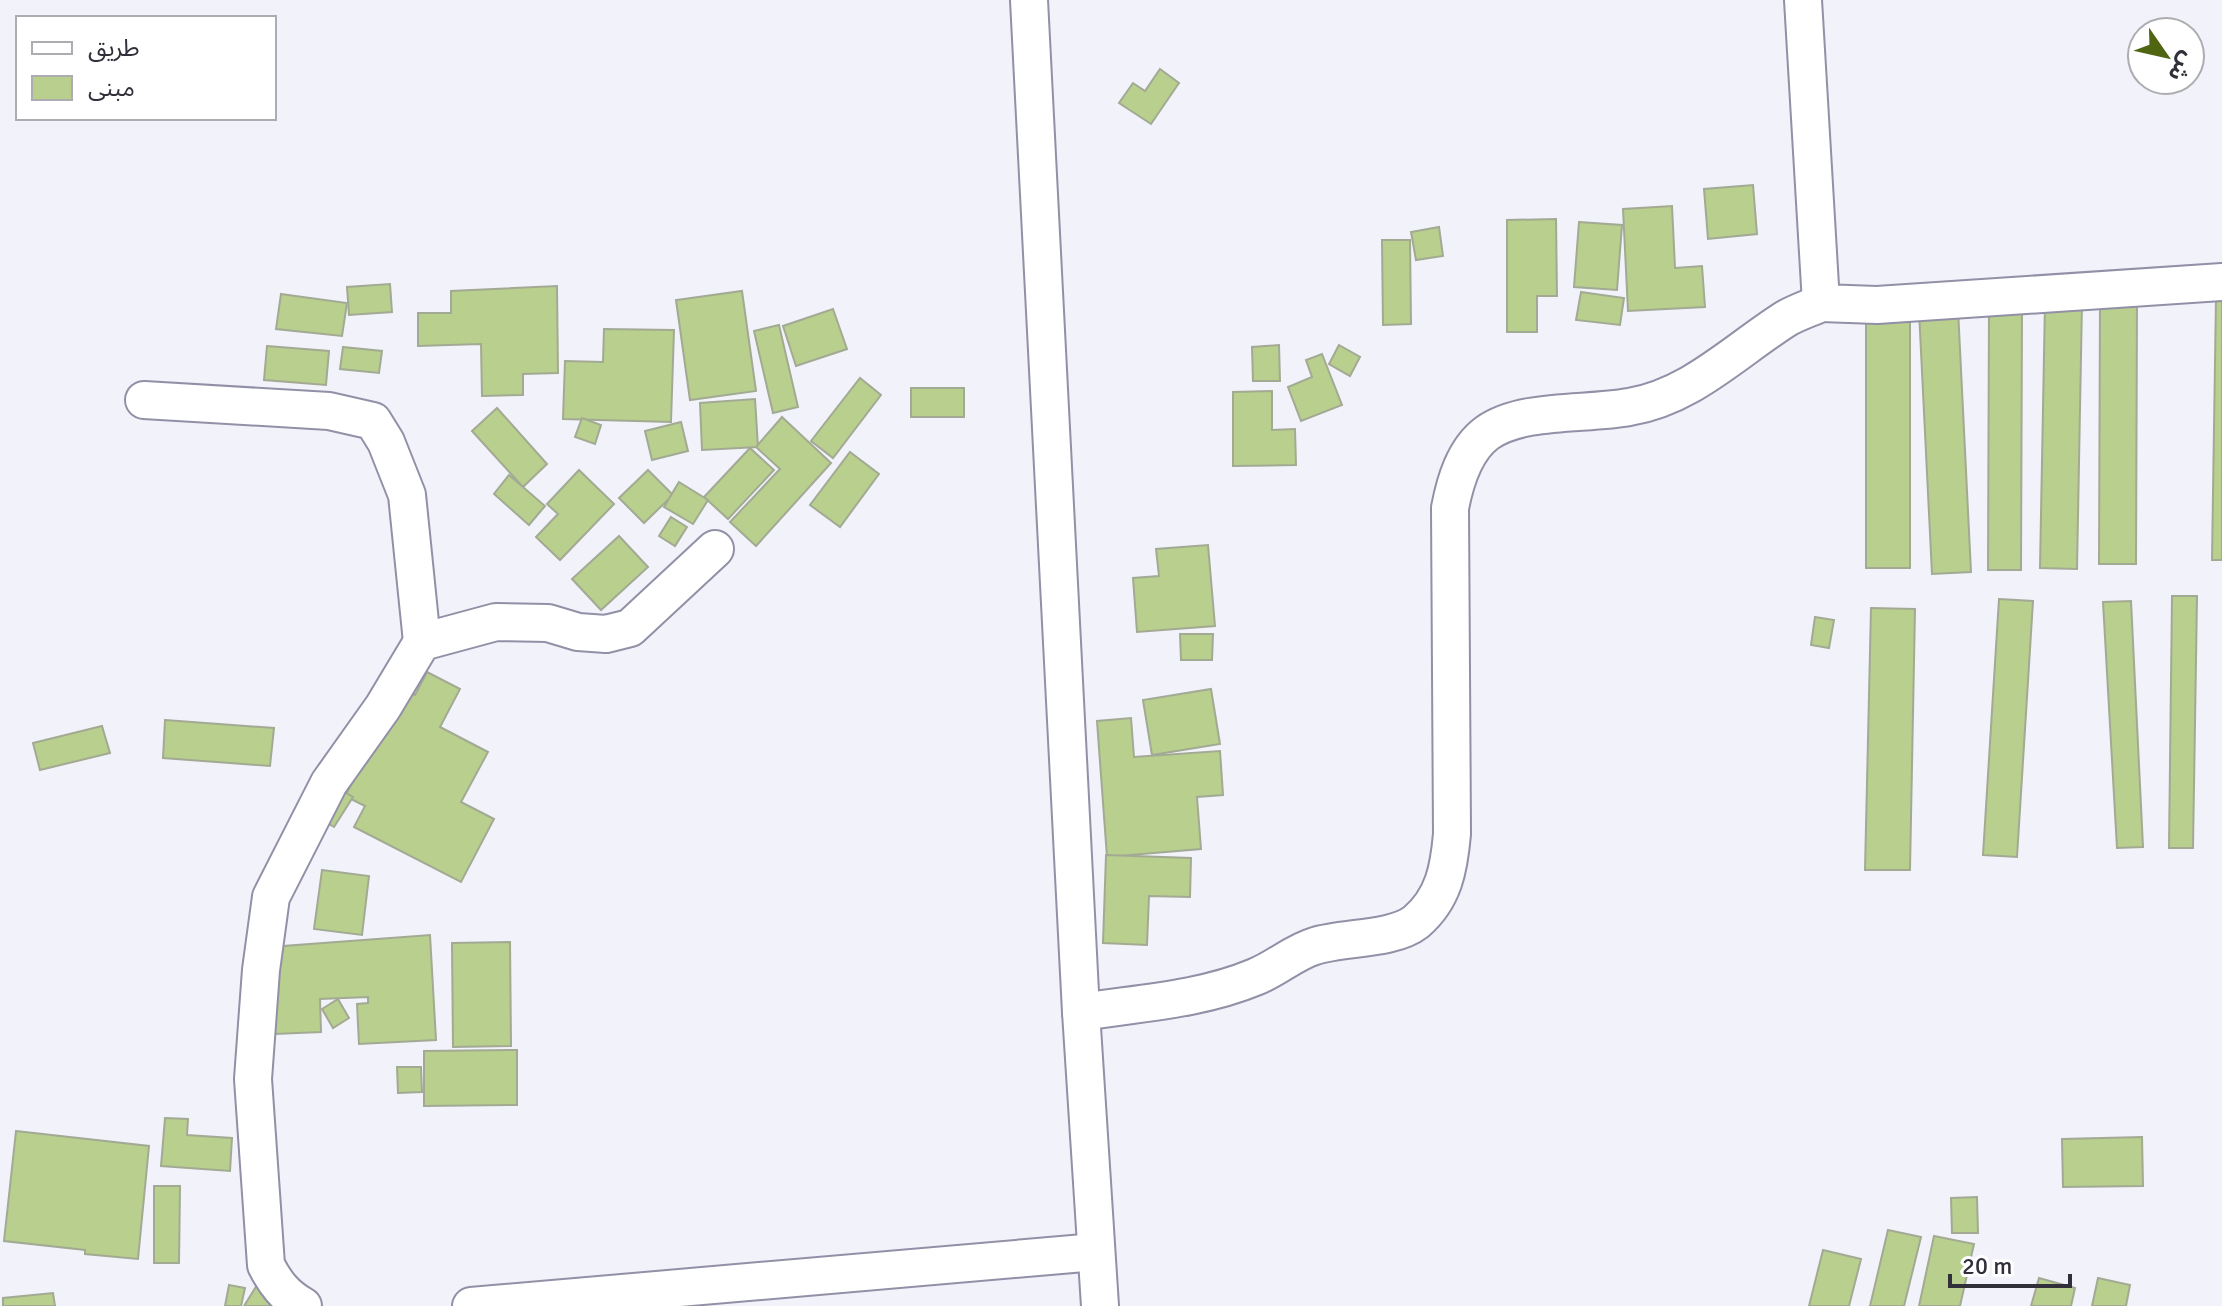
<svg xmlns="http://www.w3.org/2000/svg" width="2222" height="1306" font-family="Signika,'Noto Sans Arabic',sans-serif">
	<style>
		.building { fill: #b9cf8e; stroke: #a2aa93; stroke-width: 2 }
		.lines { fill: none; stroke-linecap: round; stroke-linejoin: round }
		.minor-casing { stroke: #9190a7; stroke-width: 40 }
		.minor { stroke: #fff; stroke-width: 36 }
	</style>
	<rect width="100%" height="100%" fill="#f2f2fb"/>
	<g class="building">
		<polygon points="1160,69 1179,83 1151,124 1119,103 1133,83 1145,91"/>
		<polygon points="1753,185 1757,234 1708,239 1704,189"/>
		<polygon points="1672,206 1675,268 1702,266 1705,307 1628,311 1623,209"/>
		<polygon points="1556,219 1557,296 1537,296 1537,332 1507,332 1507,220"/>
		<polygon points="1579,222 1622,225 1617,290 1574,287"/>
		<polygon points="1439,227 1443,256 1416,260 1411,232"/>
		<polygon points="1382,240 1410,240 1411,324 1383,325"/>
		<polygon points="390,284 392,312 349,315 347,287"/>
		<polygon points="557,286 558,373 523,374 523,395 482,396 481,344 418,346 418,313 451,313 451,291"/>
		<polygon points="742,291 756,391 690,400 676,300"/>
		<polygon points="1581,292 1624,298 1620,325 1576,320"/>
		<polygon points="281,294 347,303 342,336 276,329"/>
		<polygon points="2216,297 2222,297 2222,560 2212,560"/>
		<polygon points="2045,302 2082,303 2077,569 2040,568"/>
		<polygon points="2137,302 2136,564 2099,564 2100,303"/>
		<polygon points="833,309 847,349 796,366 783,326"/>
		<polygon points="1958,309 1971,572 1932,574 1919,311"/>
		<polygon points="1989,310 2022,310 2021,570 1988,570"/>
		<polygon points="1910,316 1910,568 1866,568 1866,317"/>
		<polygon points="779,325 798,407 773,413 754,331"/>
		<polygon points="604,329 674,330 671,422 563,419 565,361 603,362"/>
		<polygon points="1279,345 1280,381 1253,381 1252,347"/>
		<polygon points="1339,345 1360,357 1350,376 1329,364"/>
		<polygon points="267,346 329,351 326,385 264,380"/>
		<polygon points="343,347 382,351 379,373 340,369"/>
		<polygon points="1322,354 1342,405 1301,421 1288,387 1312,377 1306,360"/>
		<polygon points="860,378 881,395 833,458 811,441"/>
		<rect x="911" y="388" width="53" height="29"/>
		<polygon points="1272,391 1272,430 1295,429 1296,465 1233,466 1233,392"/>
		<polygon points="755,399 758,447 702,450 700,403"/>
		<polygon points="497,408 547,464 523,487 472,431"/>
		<polygon points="782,417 831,463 756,546 730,522 780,469 756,447"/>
		<polygon points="582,418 601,425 595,444 575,437"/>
		<polygon points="681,422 688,451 652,460 645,431"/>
		<polygon points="750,448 774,470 728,519 704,497"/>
		<polygon points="850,452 879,474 840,527 810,505"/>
		<polygon points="579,470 614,504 560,560 536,537 558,514 547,504"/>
		<polygon points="648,470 673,495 644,523 619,498"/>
		<polygon points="509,475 545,506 529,525 494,494"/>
		<polygon points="679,482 708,500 693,524 664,507"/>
		<polygon points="671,517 687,527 675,546 659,536"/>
		<polygon points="619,536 648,567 601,610 572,579"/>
		<polygon points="1208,545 1215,626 1137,632 1133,578 1159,576 1156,549"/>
		<polygon points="2172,596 2197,596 2193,848 2169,848"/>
		<polygon points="1999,599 2033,601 2017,857 1983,855"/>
		<polygon points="2131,601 2143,847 2117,848 2103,602"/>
		<polygon points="1871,608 1915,609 1910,870 1865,870"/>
		<polygon points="1815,617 1834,620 1829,648 1811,645"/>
		<polygon points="1180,634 1213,634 1212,660 1181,660"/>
		<polygon points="427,672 460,689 440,727 488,752 461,802 494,819 461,882 354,827 365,806 345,796 402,689 415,695"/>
		<polygon points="1211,689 1220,744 1152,755 1143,700"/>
		<polygon points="1131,718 1134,757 1220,751 1223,795 1197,797 1201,849 1107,857 1097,721"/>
		<polygon points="165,720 274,728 270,766 163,758"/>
		<polygon points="102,726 110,753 40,770 33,743"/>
		<polygon points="335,786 353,797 334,827 317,817"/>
		<polygon points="1106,855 1191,858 1190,897 1149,896 1147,945 1103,943"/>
		<polygon points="322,870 369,876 362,935 314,929"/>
		<polygon points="430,935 436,1040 359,1044 357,1004 368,1003 368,997 320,999 321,1032 275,1034 270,947"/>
		<polygon points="510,942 511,1046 453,1047 452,943"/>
		<polygon points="338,999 349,1018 333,1028 322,1009"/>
		<polygon points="517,1050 517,1105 424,1106 424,1051"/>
		<polygon points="397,1067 421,1067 422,1092 398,1093"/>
		<polygon points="165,1118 188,1119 187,1135 232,1138 230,1171 161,1166"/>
		<polygon points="16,1131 149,1146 138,1259 85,1254 85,1250 4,1241"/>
		<polygon points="2142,1137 2143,1186 2063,1187 2062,1139"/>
		<polygon points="154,1186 180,1186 179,1263 154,1263"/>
		<polygon points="1977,1197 1978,1233 1952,1233 1951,1198"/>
		<polygon points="1888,1230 1921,1237 1904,1306 1870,1306"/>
		<polygon points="1934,1236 1974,1244 1960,1306 1919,1306"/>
		<polygon points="1823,1250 1861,1259 1849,1306 1809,1306"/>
		<polygon points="2039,1278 2075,1288 2071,1306 2031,1306"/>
		<polygon points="2098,1278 2130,1285 2126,1306 2092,1306"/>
		<polygon points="229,1285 245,1288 241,1306 225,1306"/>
		<polygon points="257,1285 290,1306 244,1306"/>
		<polygon points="53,1293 55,1306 3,1306 3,1298"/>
	</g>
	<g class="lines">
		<g class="minor-casing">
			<g id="minor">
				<polyline points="1029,0 1081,1012 1100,1306"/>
				<polyline points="1803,0 1821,303 1877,305 2222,282"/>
				<polyline points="144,400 329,411 373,421 386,442 407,495 422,642"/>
				<path d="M1081,1012C1139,1003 1200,1000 1255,977C1276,969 1294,952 1315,946C1344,937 1393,940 1416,922C1444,898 1449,868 1452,834L1450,508C1455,482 1464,450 1487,433C1522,408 1586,415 1629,407C1691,397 1736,350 1787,318C1798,312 1810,308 1821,303"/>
				<path d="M303,1306C285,1296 275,1283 266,1265L253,1079L261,970L271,897L329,783L383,707L422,642L496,622L548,623L578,632L606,634L630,628L715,549"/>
				<polyline points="471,1306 1096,1252"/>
			</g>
		</g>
		<use href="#minor" class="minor"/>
	</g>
	<rect x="16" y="16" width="260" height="104" fill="#ffffff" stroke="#adacb0" stroke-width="2"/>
	<rect x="32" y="42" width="40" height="12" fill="#ffffff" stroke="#adacb0" stroke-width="2"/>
	<text x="88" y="56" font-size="24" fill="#31303a">طريق</text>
	<rect x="32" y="76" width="40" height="24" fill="#b9cf8e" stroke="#adacb0" stroke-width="2"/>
	<text x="88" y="96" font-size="24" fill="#31303a">مبنى</text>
	<g transform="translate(2166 56) rotate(124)"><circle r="38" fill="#ffffff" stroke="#adacb0" stroke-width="2"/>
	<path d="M0-6L14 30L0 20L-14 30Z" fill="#506512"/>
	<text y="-12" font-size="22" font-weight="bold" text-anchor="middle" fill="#31303a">ش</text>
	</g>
	<path d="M1950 1274v12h120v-12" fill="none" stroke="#31303a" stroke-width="4"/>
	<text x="1962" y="1274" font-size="24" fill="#31303a" stroke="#ffffff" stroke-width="6" paint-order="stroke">20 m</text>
</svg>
